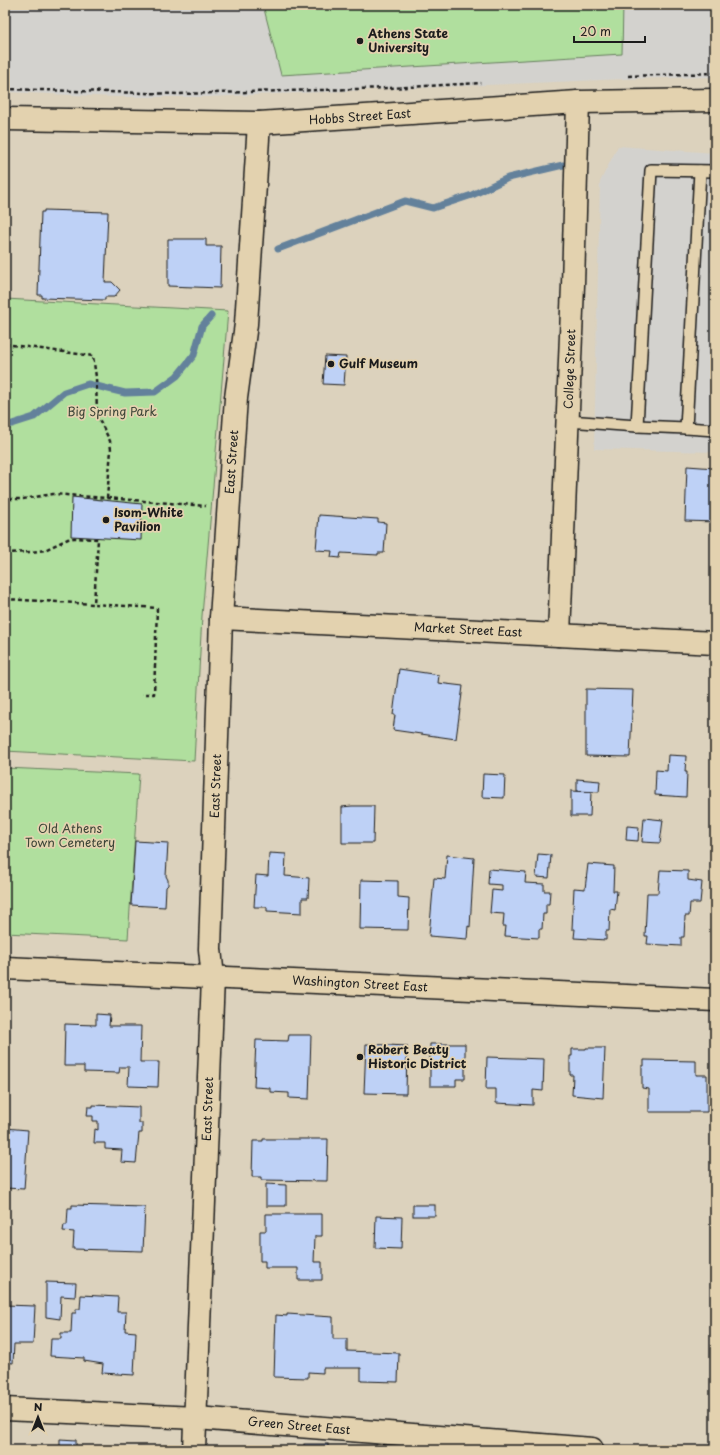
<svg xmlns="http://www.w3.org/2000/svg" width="720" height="1455" font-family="'Playpen Sans',sans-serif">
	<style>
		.built { fill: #d3d2ce }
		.green { fill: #b0df9e; stroke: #667e5d }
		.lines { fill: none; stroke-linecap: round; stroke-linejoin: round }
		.stream { stroke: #63819b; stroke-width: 7 }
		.building { fill: #bed1f6; stroke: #1c1c1c }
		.lane-casing { stroke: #1c1c1c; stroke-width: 14 }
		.street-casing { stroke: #1c1c1c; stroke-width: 25 }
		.secondary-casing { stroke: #1c1c1c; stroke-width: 25 }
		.path { stroke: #1c1c1c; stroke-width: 2.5; stroke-dasharray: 4 3; stroke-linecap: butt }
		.lane { stroke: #e3d2af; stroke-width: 11 }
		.street { stroke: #e3d2af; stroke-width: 22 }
		.secondary { stroke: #e3d2af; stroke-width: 22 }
		.poi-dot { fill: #1c1c1c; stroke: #e3d2af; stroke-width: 1.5 }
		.labels { text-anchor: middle; stroke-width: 3.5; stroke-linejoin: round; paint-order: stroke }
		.poi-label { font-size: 12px; font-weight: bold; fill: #1c1c1c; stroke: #e3d2af; text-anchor: start }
		.street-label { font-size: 12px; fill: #1c1c1c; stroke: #e3d2af }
		.park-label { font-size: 12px; fill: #3a4336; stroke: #e3d2af }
	</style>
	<rect width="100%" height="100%" fill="#dcd2bd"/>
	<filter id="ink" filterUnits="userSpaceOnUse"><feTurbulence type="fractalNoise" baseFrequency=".025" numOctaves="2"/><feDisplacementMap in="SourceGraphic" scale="8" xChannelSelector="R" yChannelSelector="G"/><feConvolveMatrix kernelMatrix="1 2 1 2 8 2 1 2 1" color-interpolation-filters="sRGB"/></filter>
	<g filter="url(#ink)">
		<g class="built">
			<polygon points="5,5 715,5 715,77 624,79 210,97 115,97 5,92"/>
			<polygon points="618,146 715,153 715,452 594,449 600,182"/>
		</g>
		<g class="green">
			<polygon points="263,5 623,5 622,54 281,75"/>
			<polygon points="5,299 228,311 202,616 194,761 5,751"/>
			<polygon points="5,768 139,774 128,939 5,933"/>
		</g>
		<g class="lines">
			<g class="stream">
				<polyline points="278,249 405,201 433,208 472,195 508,178 563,165"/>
				<polyline points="5,425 9,425 34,417 64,392 88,384 125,393 155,392 177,376 194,355 202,326 211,316"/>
			</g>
		</g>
		<g class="building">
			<polygon points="44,210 108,212 105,282 112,282 120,290 114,297 105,297 105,300 42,298 42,295 38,295 41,212 44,212"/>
			<polygon points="715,224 715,272 712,272"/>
			<polygon points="168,239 206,239 206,246 221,246 220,288 168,286"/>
			<polygon points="325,356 346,357 344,385 323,384"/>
			<polygon points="687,466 715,468 715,522 685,521"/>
			<polygon points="72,497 142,504 141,540 71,536"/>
			<polygon points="319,515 378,519 378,522 386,523 384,553 378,553 378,555 341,553 340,558 331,557 332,551 316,550"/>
			<polygon points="399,669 439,675 438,683 463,686 456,739 393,730 395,715 393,715"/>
			<polygon points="586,689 633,690 630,757 586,756"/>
			<polygon points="668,755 686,756 685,772 687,772 686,797 655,795 656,770 667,771"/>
			<polygon points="483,774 505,775 504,798 482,797"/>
			<polygon points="577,779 600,781 599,792 577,791"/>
			<polygon points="571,791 591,792 590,816 571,816"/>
			<polygon points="352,806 374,806 373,843 342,843 342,807"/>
			<polygon points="644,818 663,820 660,843 642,842"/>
			<polygon points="627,826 639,827 638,841 626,840"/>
			<polygon points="135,841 168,843 166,876 168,880 168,885 166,887 165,907 131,905"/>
			<polygon points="269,853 286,854 285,876 309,878 308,898 302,898 302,913 267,911 267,907 254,907 256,875 268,876"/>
			<polygon points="538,854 551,855 549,878 536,877"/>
			<polygon points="447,855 474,858 470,927 468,926 467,939 429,936 434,878 445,879"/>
			<polygon points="588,864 614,866 613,891 617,891 615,910 610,909 609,931 606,931 606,940 574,938 575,929 572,929 574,888 585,889"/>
			<polygon points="489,869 526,872 525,883 544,884 544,891 550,891 549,904 546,904 546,914 543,914 542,929 539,929 539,938 505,936 506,926 503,926 504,914 490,913 492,890 502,891 502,885 488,884"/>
			<polygon points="660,870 688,871 688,880 702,882 700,903 690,903 689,916 685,916 684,937 681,937 681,946 647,944 648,936 645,936 647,893 658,893"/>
			<polygon points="361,880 398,881 398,897 409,898 408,930 360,929"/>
			<polygon points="96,1014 110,1015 109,1026 141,1026 140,1062 159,1062 158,1087 128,1086 129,1067 120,1067 119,1073 84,1072 84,1066 64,1066 65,1024 96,1025"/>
			<polygon points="289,1035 311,1035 309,1099 289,1098 289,1093 270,1092 270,1088 254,1087 256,1040 288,1041"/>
			<polygon points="366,1044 407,1046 406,1094 364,1093"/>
			<polygon points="430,1044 465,1044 465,1079 456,1079 456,1086 430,1086"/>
			<polygon points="586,1048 605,1048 603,1098 572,1095 573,1075 570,1075 570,1056 572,1056 572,1049 586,1049"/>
			<polygon points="487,1057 544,1059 543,1091 533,1090 533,1105 496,1103 496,1089 486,1089"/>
			<polygon points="644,1060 696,1061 696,1075 707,1075 707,1112 649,1112 649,1089 642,1088 642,1066 644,1066"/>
			<polygon points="93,1105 139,1107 139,1123 142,1123 142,1133 139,1133 136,1163 121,1162 122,1150 105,1149 105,1143 94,1143 95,1129 98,1130 98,1121 93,1121 93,1116 87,1116 88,1107 93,1107"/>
			<polygon points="5,1128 28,1130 24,1189 5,1188"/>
			<polygon points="263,1139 328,1139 327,1181 261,1180 261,1177 252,1177 253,1141 263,1141"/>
			<polygon points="266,1184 286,1185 286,1206 266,1206"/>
			<polygon points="72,1205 145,1207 143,1251 73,1249 74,1232 63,1231 64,1225 67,1225 68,1208 72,1208"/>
			<rect x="413" y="1205" width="22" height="11"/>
			<polygon points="266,1214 322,1214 322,1236 315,1236 314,1262 322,1262 322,1280 298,1280 298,1268 265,1268 265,1261 260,1261 260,1231 266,1231"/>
			<polygon points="376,1216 402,1217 401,1249 375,1248"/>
			<polygon points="46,1282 76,1283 75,1297 61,1296 60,1319 46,1317"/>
			<polygon points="81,1295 118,1297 117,1312 126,1312 125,1331 136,1332 134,1375 102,1373 103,1364 84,1361 84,1358 50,1356 51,1339 61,1339 61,1333 71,1333 72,1313 76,1313 76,1309 80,1309"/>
			<polygon points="5,1305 35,1306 33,1344 14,1344 13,1363 5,1362"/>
			<polygon points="287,1314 333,1317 333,1339 347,1339 347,1351 399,1353 398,1382 361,1381 361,1368 323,1368 323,1373 308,1372 308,1378 274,1377 276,1315 287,1316"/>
			<polygon points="60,1439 76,1440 76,1450 60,1450"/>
			<rect x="304" y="1444" width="24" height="6"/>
		</g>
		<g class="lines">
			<g class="lane-casing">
				<g id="lane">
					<polyline points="568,421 637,426 651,170 715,171"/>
					<polyline points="637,426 686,428 700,171"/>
					<polyline points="686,428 715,430"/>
				</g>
			</g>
			<g class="street-casing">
				<g id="street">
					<polyline points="221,618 715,643"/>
					<polyline points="559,635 573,285 578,102"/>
					<polyline points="5,1409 196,1418 592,1449"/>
					<polyline points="194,1450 213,978 210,949 221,618 236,398 246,324 259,123"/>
				</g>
			</g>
			<g class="secondary-casing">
				<g id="secondary">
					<polyline points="5,119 259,123 578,102 715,100"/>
					<polyline points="5,968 715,1000"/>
				</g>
			</g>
			<g class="path">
				<polyline points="628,76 715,73"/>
				<polyline points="5,89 179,94 390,88 481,83"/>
				<polyline points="5,344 93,356 96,377 97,415 110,441 111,450 107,498 53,494 23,499 5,499"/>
				<polyline points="107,498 206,506"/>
				<polyline points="5,553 32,552 45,550 68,539 74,538 98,539 94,604 157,608 154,694 142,694"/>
				<polyline points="5,599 94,604"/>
			</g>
			<use href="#lane" class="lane"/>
			<use href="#street" class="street"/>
			<use href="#secondary" class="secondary"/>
		</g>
	</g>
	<g class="poi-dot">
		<circle cx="360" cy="41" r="4"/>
		<circle cx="331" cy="364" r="4"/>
		<circle cx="106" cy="520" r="4"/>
		<circle cx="360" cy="1057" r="4"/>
	</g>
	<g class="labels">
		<g class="poi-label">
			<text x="368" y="38">Athens State<tspan x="368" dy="14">University</tspan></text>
			<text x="339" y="368">Gulf Museum</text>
			<text x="114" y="517">Isom-White<tspan x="114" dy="14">Pavilion</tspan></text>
			<text x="368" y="1054">Robert Beaty<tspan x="368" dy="14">Historic District</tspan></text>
		</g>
		<g class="street-label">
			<text transform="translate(360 117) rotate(-4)" y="4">Hobbs Street East</text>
			<text transform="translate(570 369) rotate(-88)" y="4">College Street</text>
			<text transform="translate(232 462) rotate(-86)" y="4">East Street</text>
			<text transform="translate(468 630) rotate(3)" y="4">Market Street East</text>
			<text transform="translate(216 786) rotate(-88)" y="4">East Street</text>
			<text transform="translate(360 984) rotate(3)" y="4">Washington Street East</text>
			<text transform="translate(208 1109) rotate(-88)" y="4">East Street</text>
			<text transform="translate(299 1426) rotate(5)" y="4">Green Street East</text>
		</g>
		<g class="park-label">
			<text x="112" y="416">Big Spring Park</text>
			<text x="70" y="833">Old Athens<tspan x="70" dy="14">Town Cemetery</tspan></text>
		</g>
	</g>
	<rect width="720" height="1455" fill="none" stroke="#e3d2af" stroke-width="20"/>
	<rect x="10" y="10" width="700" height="1435" fill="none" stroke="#1c1c1c" stroke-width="1.5" filter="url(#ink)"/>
	<g transform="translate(38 1417)" stroke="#e3d2af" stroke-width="3" paint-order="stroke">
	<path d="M0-3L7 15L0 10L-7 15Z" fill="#1c1c1c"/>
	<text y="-6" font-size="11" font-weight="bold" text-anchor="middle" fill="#1c1c1c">N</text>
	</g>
	<path d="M574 36v6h71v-6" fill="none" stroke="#1c1c1c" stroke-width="2"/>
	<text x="580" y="36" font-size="12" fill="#1c1c1c" stroke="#e3d2af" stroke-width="3" paint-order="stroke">20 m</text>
</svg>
